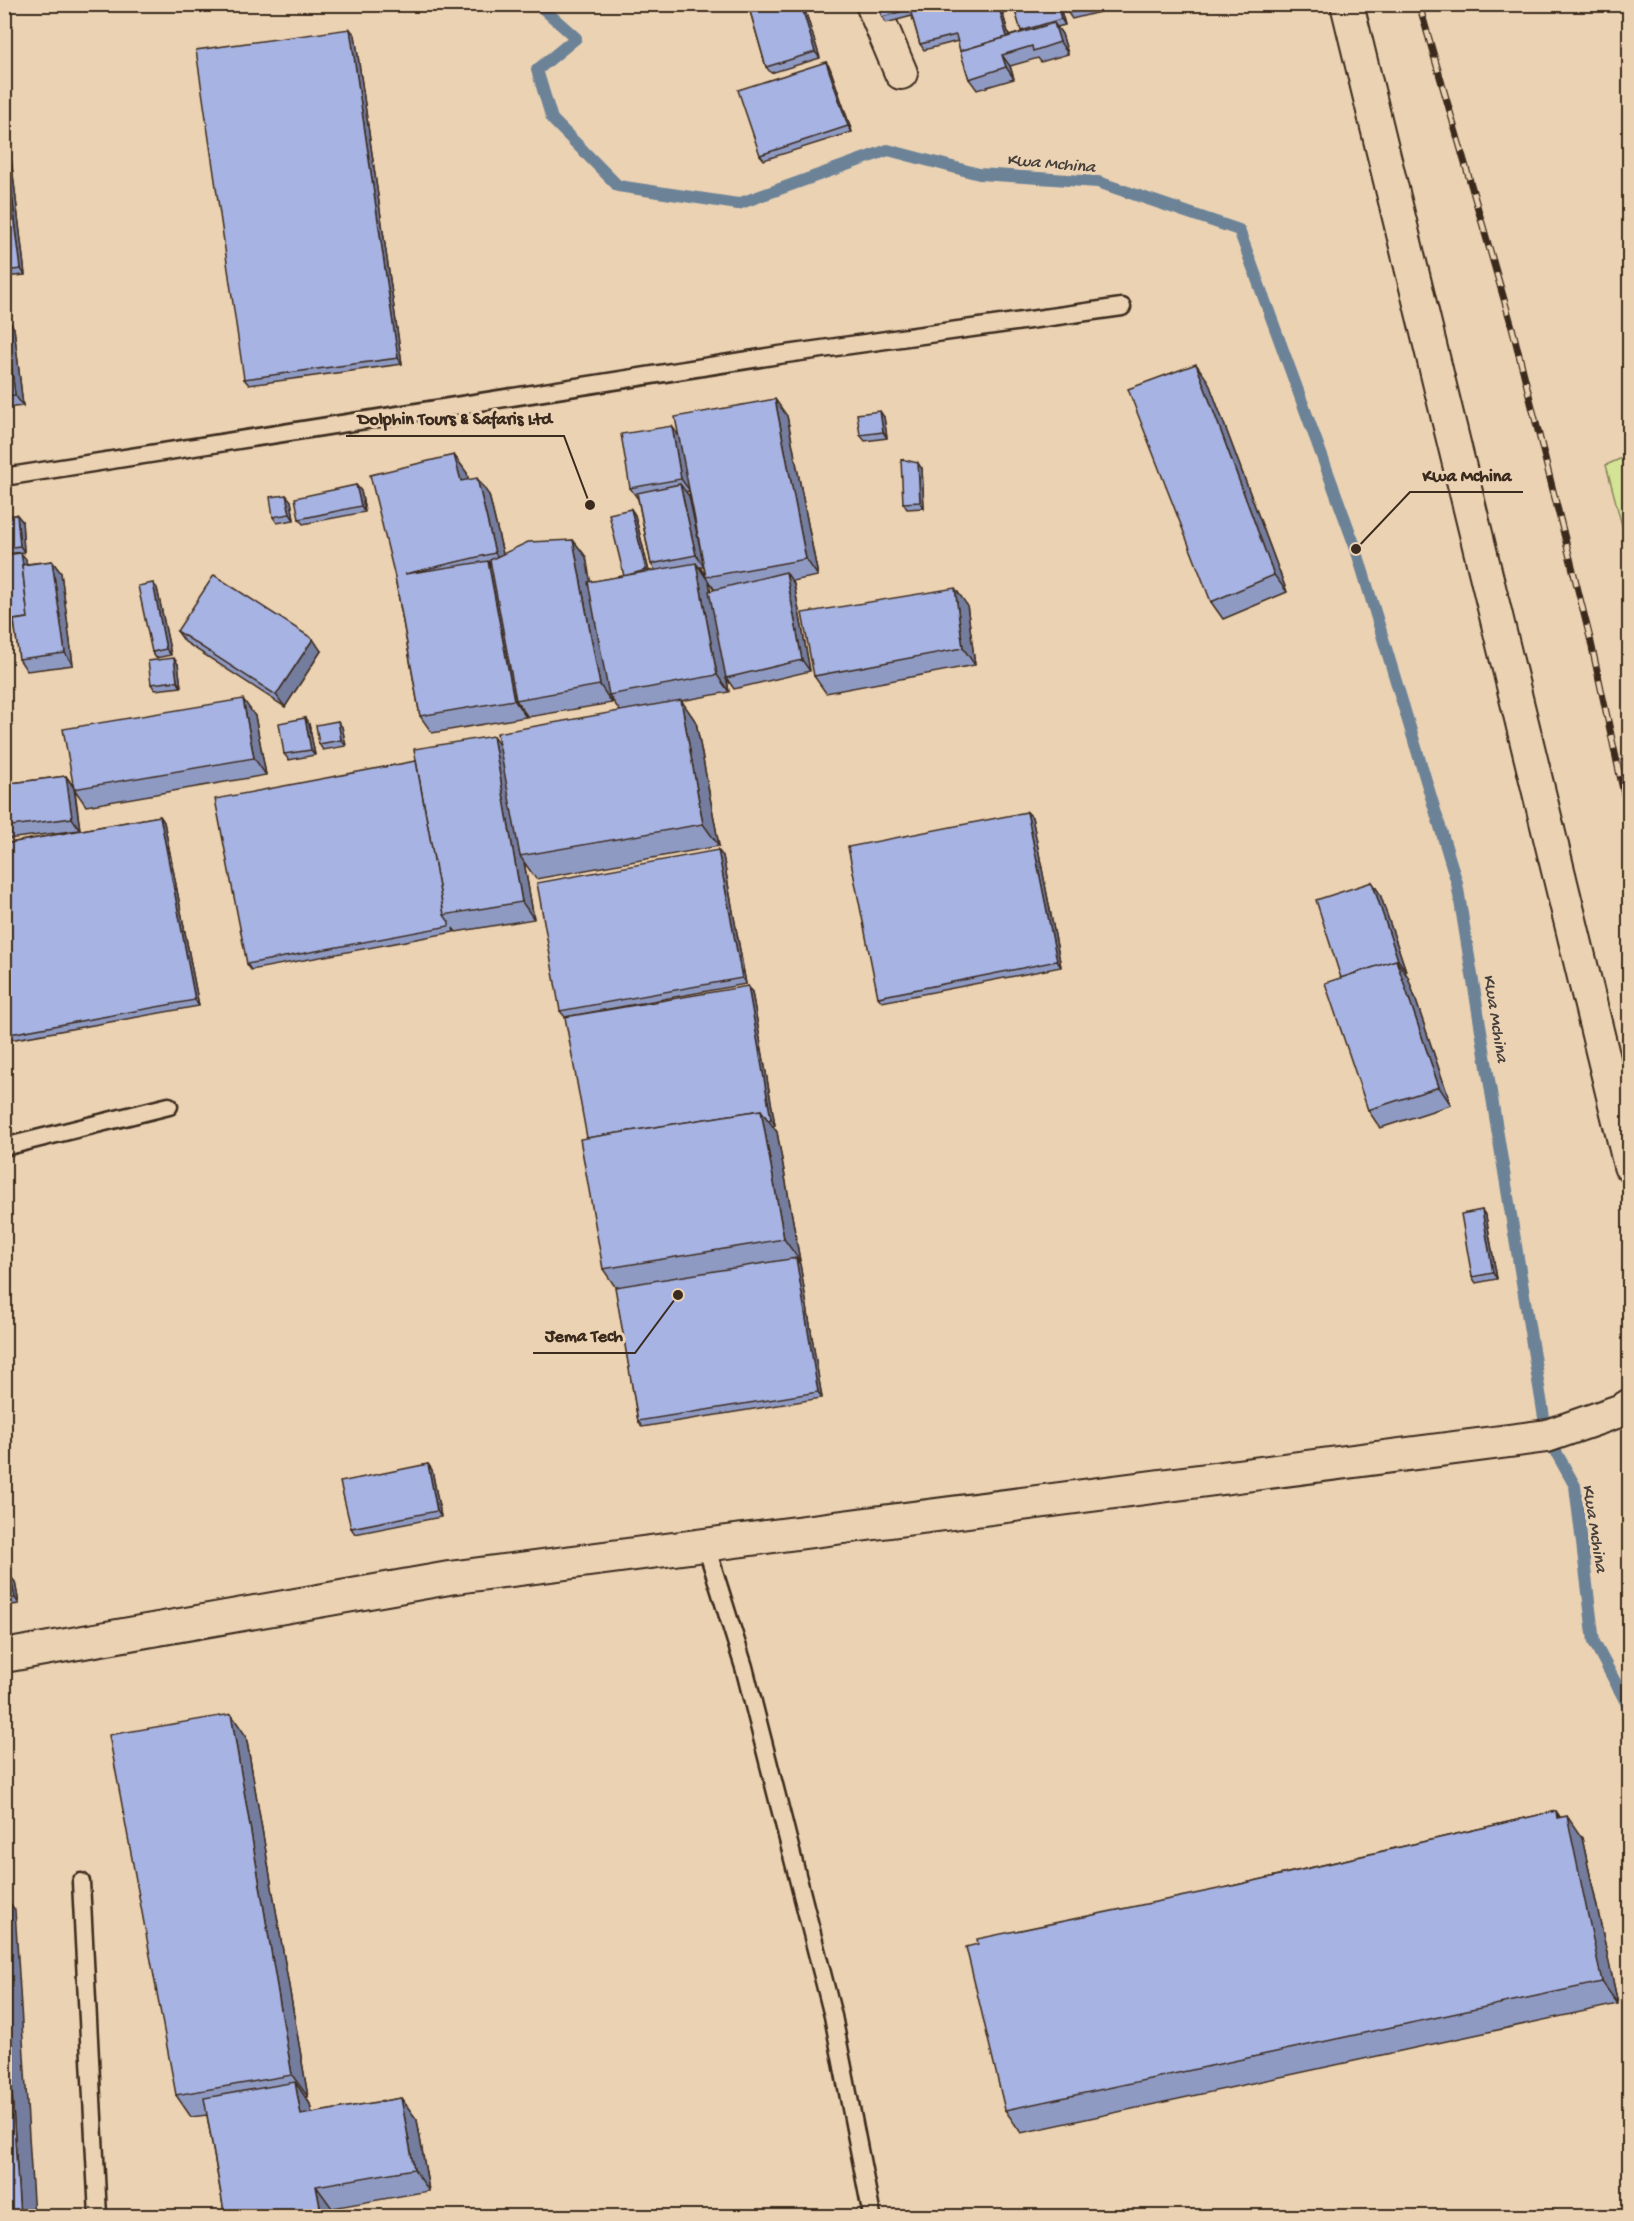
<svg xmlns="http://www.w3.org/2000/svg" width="1634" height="2221" font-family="'Gochi Hand',sans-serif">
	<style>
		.green { fill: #d5e397; stroke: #88865a; stroke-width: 1.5 }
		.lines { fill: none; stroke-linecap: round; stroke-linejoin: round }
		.stream { stroke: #6c8397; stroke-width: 12 }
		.service-casing { stroke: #3b2a1e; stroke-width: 21 }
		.minor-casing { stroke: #3b2a1e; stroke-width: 36 }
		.service { stroke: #ebd2b3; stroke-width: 16 }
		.minor { stroke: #ebd2b3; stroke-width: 32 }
		.rail-casing { stroke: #3b2a1e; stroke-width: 7 }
		.rail { stroke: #ebd2b3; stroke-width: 4.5; stroke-dasharray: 14; stroke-linecap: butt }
		.wall { fill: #8f9ac3; stroke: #3b2a1e; stroke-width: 1.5; fill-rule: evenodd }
		.shaded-wall { fill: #747d9f; stroke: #3b2a1e; stroke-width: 1.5 }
		.building { fill: #a6b3e3; stroke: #3b2a1e; stroke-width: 1.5 }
		.labels { text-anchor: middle; stroke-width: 6; stroke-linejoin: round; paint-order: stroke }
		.water-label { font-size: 18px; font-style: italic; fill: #47403c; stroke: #ebd2b3 }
		.leader { fill: none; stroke: #3b2a1e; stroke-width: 2 }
		.callout-dot { fill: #3b2a1e; stroke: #ebd2b3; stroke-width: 2 }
		.callout-label { font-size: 18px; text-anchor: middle; font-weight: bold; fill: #3b2a1e; stroke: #ebd2b3; stroke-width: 6; stroke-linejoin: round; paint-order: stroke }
	</style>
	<rect width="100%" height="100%" fill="#ebd2b3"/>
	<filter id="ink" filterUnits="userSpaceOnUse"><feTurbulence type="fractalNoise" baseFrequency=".0167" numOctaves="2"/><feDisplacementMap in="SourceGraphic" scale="12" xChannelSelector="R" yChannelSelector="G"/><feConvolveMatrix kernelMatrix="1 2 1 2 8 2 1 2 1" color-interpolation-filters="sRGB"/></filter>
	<g filter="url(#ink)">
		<polygon class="green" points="1629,455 1629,552 1606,465"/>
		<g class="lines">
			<polyline class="stream" points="538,4 576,38 537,70 552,119 618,186 738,204 888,150 979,174 1098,182 1239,230 1356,549 1457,883 1547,1436 1575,1486 1594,1642 1630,1710"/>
			<g class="service-casing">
				<g id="service">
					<polyline points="4,477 779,355 1122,307"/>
					<polyline points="4,1147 169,1106"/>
					<polyline points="706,1546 744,1667 833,2016 872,2216"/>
					<polyline points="81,1882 98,2216"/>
				</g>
			</g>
			<g class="minor-casing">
				<g id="minor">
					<polyline points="872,4 901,73"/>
					<polyline points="1347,4 1630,1166"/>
					<polyline points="4,1656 449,1578 1547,1436 1622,1410 1630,1405"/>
				</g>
			</g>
			<use href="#service" class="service"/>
			<use href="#minor" class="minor"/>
			<g class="rail-casing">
				<polyline id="rail" points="1419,4 1512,327 1590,638 1630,822"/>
			</g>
			<use href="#rail" class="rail"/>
		</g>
		<g class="wall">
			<polygon points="748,4 803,4 820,58 771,73 766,67"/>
			<polygon points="879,4 1000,4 1009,36 1022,32 1013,4 1059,4 1065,25 1057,27 1062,34 1068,54 1041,62 1038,58 1010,66 1014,79 977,90 969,79 958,41 924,50 920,44 912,16 886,23 882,17"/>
			<polygon points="1065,4 1102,4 1104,11 1072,19 1068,13"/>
			<polygon points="355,35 402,364 249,385 244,379"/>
			<polygon points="826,62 830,68 852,132 764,160 760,155"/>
			<polygon points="4,135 9,141 25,275 4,277"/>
			<polygon points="4,316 5,316 14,328 23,406 4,408"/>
			<polygon points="1208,381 1287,592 1223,619 1211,602"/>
			<path d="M787,416L818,576L792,581L794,584L810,671L734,689L727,679L729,692L681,701L696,722L719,846L536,879L524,862L534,919L456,932L453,928L454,932L251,970L247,964L416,761L493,736L499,744L620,711L611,698L612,703L528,717L525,713L526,717L432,733L420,716L395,577L454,455L467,473L468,480L489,495L503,554L573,540L586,557L590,582L624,576L631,509L635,515L649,571L655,570L651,564L638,499L630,488L678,434ZM689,491L701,554L689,496L685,492ZM700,567H704L705,575ZM709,582L715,590L710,591Z"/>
			<polygon points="884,417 887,438 865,441 860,435"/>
			<polygon points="922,469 924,508 907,509 903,503"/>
			<polygon points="356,485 361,491 365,512 303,524 299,519"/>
			<polygon points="286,495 291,501 294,520 277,523 273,517"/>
			<polygon points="17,515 22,521 24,552 4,554 4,516"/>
			<polygon points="26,559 26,564 52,561 61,573 73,665 27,671 19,659 15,628 11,623"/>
			<polygon points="157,588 171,655 156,658 152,652"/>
			<polygon points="967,605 975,665 826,693 814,676"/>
			<polygon points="177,631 321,651 285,707 185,642"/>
			<polygon points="178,664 181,687 155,690 151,684"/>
			<polygon points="255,716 266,775 86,806 75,790 80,830 7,839 4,835 4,784 66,776 74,787"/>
			<polygon points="305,718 309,724 315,755 289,760 284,754"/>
			<polygon points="342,727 346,746 323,750 319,744"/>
			<polygon points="1027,812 1032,817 1061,967 882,1002 878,997"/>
			<polygon points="160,816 164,822 199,1006 4,1041 4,844"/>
			<polygon points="723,856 746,984 565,1017 560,1011"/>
			<polygon points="1372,882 1380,894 1406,971 1405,972 1408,977 1451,1105 1380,1128 1368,1110 1341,978"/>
			<polygon points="748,986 752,992 775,1125 773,1126 777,1132 800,1261 798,1261 800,1264 822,1398 642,1427 638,1421 616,1288 603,1269 587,1138"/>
			<polygon points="1486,1216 1497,1279 1476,1283 1472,1277"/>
			<polygon points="428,1464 432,1470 441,1517 355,1534 351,1528"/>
			<polygon points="10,1576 15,1582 19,1604 4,1606 4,1577"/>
			<polygon points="246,1736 308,2097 306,2097 310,2104 312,2113 401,2098 417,2120 429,2191 332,2208 333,2217 225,2217 207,2115 191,2117 176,2095"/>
			<polygon points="1556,1811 1560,1817 1582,1838 1618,2004 1021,2133 1005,2110 1228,1887"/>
		</g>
		<g class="shaded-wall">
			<polygon points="801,4 803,4 820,58 815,52"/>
			<polygon points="998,4 1000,4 1012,46 1008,41"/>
			<polygon points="1057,4 1059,4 1065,25 1061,19"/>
			<polygon points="1054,23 1062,34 1068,54 1060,42"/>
			<polygon points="350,29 355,35 402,364 398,358"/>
			<polygon points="1002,55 1010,66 1014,79 1006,67"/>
			<polygon points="826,62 830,68 852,132 848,126"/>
			<polygon points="5,135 9,141 25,275 21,269"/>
			<polygon points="5,316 14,328 23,406 15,395"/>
			<polygon points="1196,364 1208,381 1287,592 1274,575"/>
			<polygon points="775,399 787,416 818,576 806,559"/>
			<polygon points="880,411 884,417 887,438 883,432"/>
			<polygon points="672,426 680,438 690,491 681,479"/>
			<polygon points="454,455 467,473 473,498 461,481"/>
			<polygon points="918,463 922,469 924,508 920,502"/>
			<polygon points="477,478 489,495 507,571 495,553"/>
			<polygon points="680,484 689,496 704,567 696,555"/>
			<polygon points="356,485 361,491 365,512 361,506"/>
			<polygon points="286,495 291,501 294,520 290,514"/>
			<polygon points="631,509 635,515 650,576 646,570"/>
			<polygon points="17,515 22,521 24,552 20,546"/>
			<polygon points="573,540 586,557 611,694 609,695 611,698 612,703 600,685"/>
			<polygon points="21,553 26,559 34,626 30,620"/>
			<polygon points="52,561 61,573 73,665 65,653"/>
			<polygon points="488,561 500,578 516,700 525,713 526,717 514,700"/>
			<polygon points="696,563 709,582 729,692 717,675"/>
			<polygon points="786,572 794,584 810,671 802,660"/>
			<polygon points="153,583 157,588 171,655 166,649"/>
			<polygon points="955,588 967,605 975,665 963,648"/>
			<polygon points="313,639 321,651 285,707 276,695"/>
			<polygon points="174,658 178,664 181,687 177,681"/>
			<polygon points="243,699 255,716 266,775 254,758"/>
			<polygon points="681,700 696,722 719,846 703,824"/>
			<polygon points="305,718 309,724 315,755 311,750"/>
			<polygon points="338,721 342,727 346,746 341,740"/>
			<polygon points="493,736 505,753 520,856 524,862 534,919 522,902"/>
			<polygon points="66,776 74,788 80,830 72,818"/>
			<polygon points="1027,812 1032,817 1061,967 1057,961"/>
			<polygon points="160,816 164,822 199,1006 195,1000"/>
			<polygon points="718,850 723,856 746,984 742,978"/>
			<polygon points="1372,882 1380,894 1406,971 1398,960"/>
			<polygon points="1396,960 1408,977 1451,1105 1439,1087"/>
			<polygon points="748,986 752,992 775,1125 771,1119"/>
			<polygon points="761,1110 777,1132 800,1261 784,1239"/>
			<polygon points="1482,1210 1486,1216 1497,1279 1493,1273"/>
			<polygon points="796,1258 800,1264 822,1398 818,1392"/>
			<polygon points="428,1464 432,1470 441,1517 437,1511"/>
			<polygon points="10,1576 15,1582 19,1604 15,1598"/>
			<polygon points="231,1714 246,1736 308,2097 292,2075"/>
			<polygon points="1556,1811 1570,1833 1567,1816 1582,1838 1618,2004 1602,1982"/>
			<polygon points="4,1895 15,1910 34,2217 20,2217 4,1968"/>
			<polygon points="295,2082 310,2104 316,2138 301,2115"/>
			<polygon points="401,2098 417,2120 429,2191 414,2169"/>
			<polygon points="316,2186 332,2208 333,2217 322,2217"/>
		</g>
		<g class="building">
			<polygon points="748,4 801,4 815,52 766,67"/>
			<polygon points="879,4 998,4 1007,37 960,51 956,35 920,44 910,9 882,17"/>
			<polygon points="1013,4 1057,4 1061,19 1021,31"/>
			<polygon points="1065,4 1100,4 1100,5 1068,13"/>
			<polygon points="1054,23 1060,42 1033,51 1032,46 1002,55 1006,67 969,79 960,51"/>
			<polygon points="350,29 398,358 244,379 196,50"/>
			<polygon points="826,62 848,126 760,155 738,90"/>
			<polygon points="4,135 21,269 4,271"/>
			<polygon points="4,316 5,316 15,395 4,396"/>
			<polygon points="1196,364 1274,575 1211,602 1128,389"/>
			<polygon points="775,399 806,559 706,577 675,417"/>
			<polygon points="880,411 883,432 860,435 857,414"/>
			<polygon points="672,426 681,479 630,488 621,434"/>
			<polygon points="454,455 461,481 477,478 495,553 405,574 488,561 514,700 420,716 395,577 370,475"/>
			<polygon points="901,459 918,463 920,502 903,503"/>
			<polygon points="680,484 696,555 651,564 637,493"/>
			<polygon points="356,485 361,506 299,519 295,498"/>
			<polygon points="286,495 290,514 273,517 270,497"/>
			<polygon points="631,509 646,570 624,576 609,514"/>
			<polygon points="17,515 20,546 4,548 4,516"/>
			<polygon points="573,540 600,685 516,700 490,560 528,542"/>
			<polygon points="21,553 23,565 22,565 28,618 14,620 14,622 11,623 4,580 4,555"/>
			<polygon points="52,561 65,653 19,659 14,620 28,618 22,565"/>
			<polygon points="696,563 717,675 609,695 588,582"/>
			<polygon points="786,572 802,660 726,678 709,591"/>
			<polygon points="214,575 313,639 276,695 177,631"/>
			<polygon points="153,583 166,649 152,652 138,586"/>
			<polygon points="955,588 963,648 814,676 802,613"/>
			<polygon points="174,658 177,681 151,684 148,661"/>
			<polygon points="243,699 254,758 74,789 63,729"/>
			<polygon points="681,700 703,824 520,856 497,733"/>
			<polygon points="305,718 311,750 284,754 279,723"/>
			<polygon points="338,721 341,740 319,744 316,725"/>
			<polygon points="493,736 522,902 444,915 414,749"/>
			<polygon points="416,761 444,915 449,922 449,926 247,964 215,799"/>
			<polygon points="66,776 72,818 4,827 4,784"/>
			<polygon points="1027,812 1057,961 878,997 848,847"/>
			<polygon points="160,816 195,1000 4,1035 4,844"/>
			<polygon points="718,850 742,978 560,1011 537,883"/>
			<polygon points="1372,882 1398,960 1341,978 1316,900"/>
			<polygon points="1396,960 1439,1087 1368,1110 1325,983"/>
			<polygon points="748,986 771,1119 768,1120 761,1110 587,1138 565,1017"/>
			<polygon points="761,1110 784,1239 603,1269 580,1139"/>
			<polygon points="1482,1210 1493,1273 1472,1277 1461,1214"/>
			<polygon points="796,1258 818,1392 638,1421 615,1287"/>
			<polygon points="428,1464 437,1511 351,1528 340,1482"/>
			<polygon points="10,1576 15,1598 4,1600 4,1577"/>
			<polygon points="231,1714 292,2075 176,2095 109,1735"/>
			<polygon points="1556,1811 1557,1818 1567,1816 1602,1982 1005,2110 966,1947 978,1944 977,1939 1228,1887"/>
			<polygon points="4,1968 20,2217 4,2217"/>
			<polygon points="295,2082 301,2115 401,2098 414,2169 316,2186 322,2217 225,2217 204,2098"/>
		</g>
	</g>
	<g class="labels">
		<g class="water-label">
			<text transform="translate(1051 162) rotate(5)" y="6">Kwa Mchina</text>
			<text transform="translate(1497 1018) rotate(81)" y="6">Kwa Mchina</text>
			<text transform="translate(1596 1528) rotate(81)" y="6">Kwa Mchina</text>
		</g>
	</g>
	<path class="leader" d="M590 505L564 436H346M1356 549L1410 492H1523M678 1295L635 1353H533"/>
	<g class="callout-dot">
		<circle cx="590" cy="505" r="6"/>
		<circle cx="1356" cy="549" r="6"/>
		<circle cx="678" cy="1295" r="6"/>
	</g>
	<g class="callout-label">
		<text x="455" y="424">Dolphin Tours &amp; Safaris Ltd</text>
		<text x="1467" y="481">Kwa Mchina</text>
		<text x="584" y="1341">Jema Tech</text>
	</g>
	<rect width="1634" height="2221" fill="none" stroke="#ebd2b3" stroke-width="24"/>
	<rect x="12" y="12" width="1610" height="2197" fill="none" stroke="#3b2a1e" stroke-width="2" filter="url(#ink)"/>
</svg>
